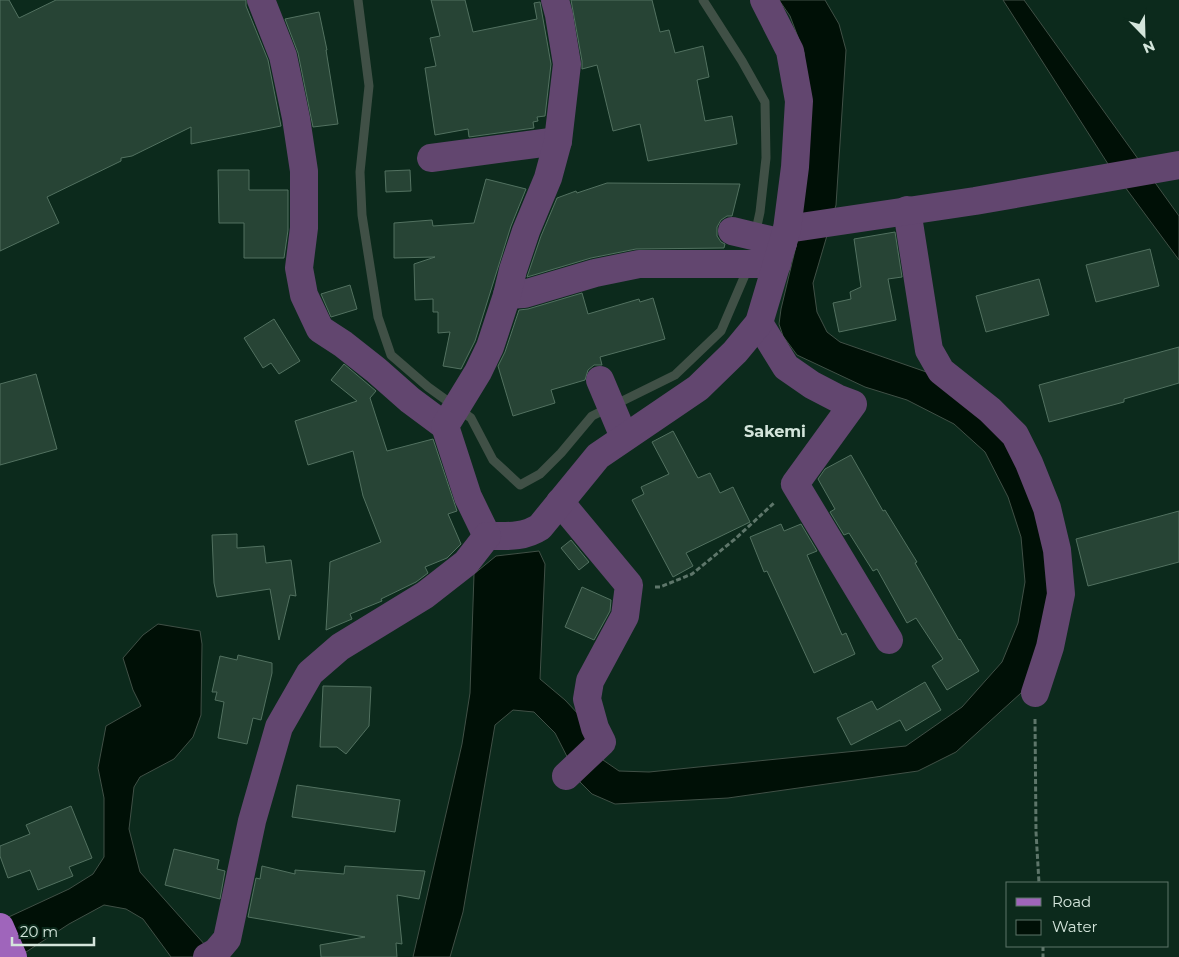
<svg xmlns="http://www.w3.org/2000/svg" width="1179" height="957" font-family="Montserrat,sans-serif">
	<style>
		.water { fill: #001006; stroke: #405046 }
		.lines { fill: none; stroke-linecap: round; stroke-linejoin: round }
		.stream { stroke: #405046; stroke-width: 9 }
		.building { fill: #274435; stroke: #527160 }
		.path { stroke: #5e766a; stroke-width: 3; stroke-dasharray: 5 2.5; stroke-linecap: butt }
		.minor { stroke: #62466f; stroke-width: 28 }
		.major { stroke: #9f65bb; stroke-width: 28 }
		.labels { text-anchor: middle; stroke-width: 4; stroke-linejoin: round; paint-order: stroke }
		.quarter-label { font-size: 16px; font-weight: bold; fill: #d4e5db; stroke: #0c2a1c }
	</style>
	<rect width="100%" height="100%" fill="#0c2a1c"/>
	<g class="water">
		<polygon points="779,0 825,0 839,24 846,50 836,205 813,283 817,312 827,332 840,342 935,375 1003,430 1034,488 1053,592 1031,673 1021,693 956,752 918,771 728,798 615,804 592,794 580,782 555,733 534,712 513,710 495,725 463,912 450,957 413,957 462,744 470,693 474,574 496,556 539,551 545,564 540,679 565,700 581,717 603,760 619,771 649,772 906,746 962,707 1002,662 1018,623 1025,582 1021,537 1008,497 985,452 954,424 907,400 865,387 797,355 783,336 779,324 781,309 797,242 804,53 790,16"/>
		<polygon points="1003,0 1024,0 1179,216 1179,260 1108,164"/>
		<polygon points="158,624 200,631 202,644 201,715 193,737 174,759 140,777 134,787 129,829 140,872 206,946 211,957 171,957 143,919 126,909 104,905 69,924 26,952 14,957 0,921 69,889 93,874 104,857 104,798 98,768 106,726 141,706 133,690 123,658 143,635"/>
	</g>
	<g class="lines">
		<g class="stream">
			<polyline points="358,0 369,86 360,172 362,215 378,317 391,355 428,387 471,418 493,460 520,485 540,474 561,453 592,416 675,375 721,331 745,275 747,267"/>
			<polyline points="703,0 742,61 765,102 766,158 760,212 755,235"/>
		</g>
	</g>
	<g class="building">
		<polygon points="0,0 9,0 19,18 56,0 246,0 246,6 268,60 281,126 191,144 191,127 132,156 121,158 121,161 47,197 59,223 0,251"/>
		<polygon points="431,0 465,0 473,32 537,19 534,3 540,2 551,64 545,116 537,117 538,121 533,122 534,128 469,137 468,129 435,135 425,68 436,66 430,38 440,36"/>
		<polygon points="571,0 652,0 660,32 669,30 675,53 703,46 709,77 697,80 705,121 732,116 737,144 648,161 640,124 613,131 597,65 582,69 582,61"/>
		<polygon points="319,12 327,50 326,50 338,124 313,127 298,53 285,19"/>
		<polygon points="218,170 249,170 249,190 288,190 288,230 284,258 244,258 244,223 219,223"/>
		<polygon points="410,170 411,191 386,192 385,171"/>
		<polygon points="486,179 526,189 511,226 475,341 461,369 443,366 450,332 438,333 438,312 433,312 433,299 415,300 414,264 435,257 394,258 394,223 432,220 433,226 474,223"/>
		<polygon points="607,183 740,184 732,216 727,216 721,220 717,227 717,236 721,242 725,244 724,248 636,249 591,258 527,277 541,236 557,198 576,191 577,193"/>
		<polygon points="895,232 902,277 888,279 896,320 839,332 833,303 851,299 850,292 861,287 854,239"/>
		<polygon points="1150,249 1159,286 1096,302 1086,265"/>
		<polygon points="1039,279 1049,315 986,332 976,296"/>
		<polygon points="350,285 357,309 331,317 321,294"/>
		<polygon points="582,293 588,314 639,299 640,302 653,298 665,339 600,357 602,365 594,365 588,370 585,380 551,390 555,403 513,416 498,366 505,352 519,310 528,309"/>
		<polygon points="274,319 300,361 279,374 271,363 263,368 244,338"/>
		<polygon points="1179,347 1179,383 1124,399 1124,402 1049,422 1039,385"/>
		<polygon points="344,364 376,391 370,398 387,451 433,439 457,511 448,514 461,544 447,558 425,567 428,573 416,582 381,599 382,601 350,614 352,619 326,630 330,562 381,542 363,496 353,451 308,465 295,421 357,401 331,380"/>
		<polygon points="36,374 57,449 0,465 0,384"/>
		<polygon points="673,431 698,478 710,473 720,493 733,487 750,522 686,553 693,566 673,577 632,500 644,494 641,487 669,474 652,442"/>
		<polygon points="851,455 883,511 885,510 917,562 915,563 959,640 960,639 979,671 947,690 932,666 943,659 916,618 907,623 877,569 873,571 849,533 844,535 830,512 835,509 818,479 825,469"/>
		<polygon points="1179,511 1179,562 1088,586 1076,539"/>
		<polygon points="781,524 784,531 801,524 817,551 807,555 842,635 846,633 855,654 814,673 767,571 764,572 750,537"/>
		<polygon points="237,534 237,548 264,546 266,563 291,560 296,596 290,595 279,640 270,589 217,597 214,583 212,535"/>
		<polygon points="571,540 589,562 579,570 561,548"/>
		<polygon points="582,587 611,600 610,611 594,640 565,627"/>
		<polygon points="238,655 272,663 272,673 261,720 253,718 247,744 218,738 224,702 215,700 217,692 212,692 220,656 237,660"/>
		<polygon points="925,682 941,710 906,731 900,720 851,745 837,718 872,701 877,710"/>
		<polygon points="323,686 371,687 369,726 346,754 337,747 320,747"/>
		<polygon points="297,785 400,800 395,832 292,817"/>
		<polygon points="71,806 92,858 69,867 73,876 38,890 30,870 8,878 0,856 0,846 30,834 26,825"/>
		<polygon points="174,849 219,860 217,869 225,871 220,899 165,885"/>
		<polygon points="262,866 295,874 295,870 344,874 345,866 425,871 419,899 397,895 402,944 396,943 397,957 321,957 320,945 365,937 248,917 256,878 260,879"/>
	</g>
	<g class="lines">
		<g class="path">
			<polyline points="655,587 660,587 692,574 735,539 774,503"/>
			<polyline points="1035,719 1036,832 1039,883"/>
			<polyline points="1043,946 1043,957"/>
		</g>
		<g class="minor">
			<polyline points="261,0 283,56 296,118 304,171 304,228 299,268 304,295 320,329 343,344 376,370 410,400 445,426"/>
			<polyline points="431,158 558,141"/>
			<polyline points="907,210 929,350 941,371 990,410 1015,435 1029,463 1047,508 1057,550 1061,594 1050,647 1035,693"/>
			<polyline points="787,229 975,201 1179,165"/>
			<polyline points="732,231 783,243"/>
			<polyline points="507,295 524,294 595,273 639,264 777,264"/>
			<polyline points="759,323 786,367 812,385 837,398 853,404 795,484 889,640"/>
			<polyline points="600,380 624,437"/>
			<polyline points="560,502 629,585 625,616 590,681 587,699 595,728 602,742 566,776"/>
			<path d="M487,536C506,536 523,538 540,527L598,456L698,388L735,352L759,323L787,229L795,167L799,101L790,51L764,0"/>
			<polyline points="487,536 468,497 445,426 478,372 490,347 507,295 513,270 526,231 548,178 558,141 567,64 559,15 555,0"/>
			<polyline points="207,957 216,952 227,939 252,821 279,727 310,673 340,647 425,595 466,563 487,536"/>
		</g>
		<polyline class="major" points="0,927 13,957"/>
	</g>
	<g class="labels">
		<g class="quarter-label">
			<text x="775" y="437">Sakemi</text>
		</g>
	</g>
	<rect x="1006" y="882" width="162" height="65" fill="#0c2a1c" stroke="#5c7568"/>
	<rect x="1016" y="898" width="25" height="8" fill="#9f65bb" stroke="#5c7568"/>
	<text x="1052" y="907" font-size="15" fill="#d4e5db">Road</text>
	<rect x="1016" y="920" width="25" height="15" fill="#001006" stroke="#5c7568"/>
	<text x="1052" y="932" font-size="15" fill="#d4e5db">Water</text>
	<g transform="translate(1144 35) rotate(157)" stroke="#0c2a1c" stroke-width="4" paint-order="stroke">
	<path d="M0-4L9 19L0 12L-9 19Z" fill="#d4e5db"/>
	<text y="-8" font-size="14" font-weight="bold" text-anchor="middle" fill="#d4e5db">N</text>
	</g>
	<path d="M12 937v8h82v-8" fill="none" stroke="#d4e5db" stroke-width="2.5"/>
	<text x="20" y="937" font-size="15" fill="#d4e5db" stroke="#0c2a1c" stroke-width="4" paint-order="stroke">20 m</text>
</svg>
